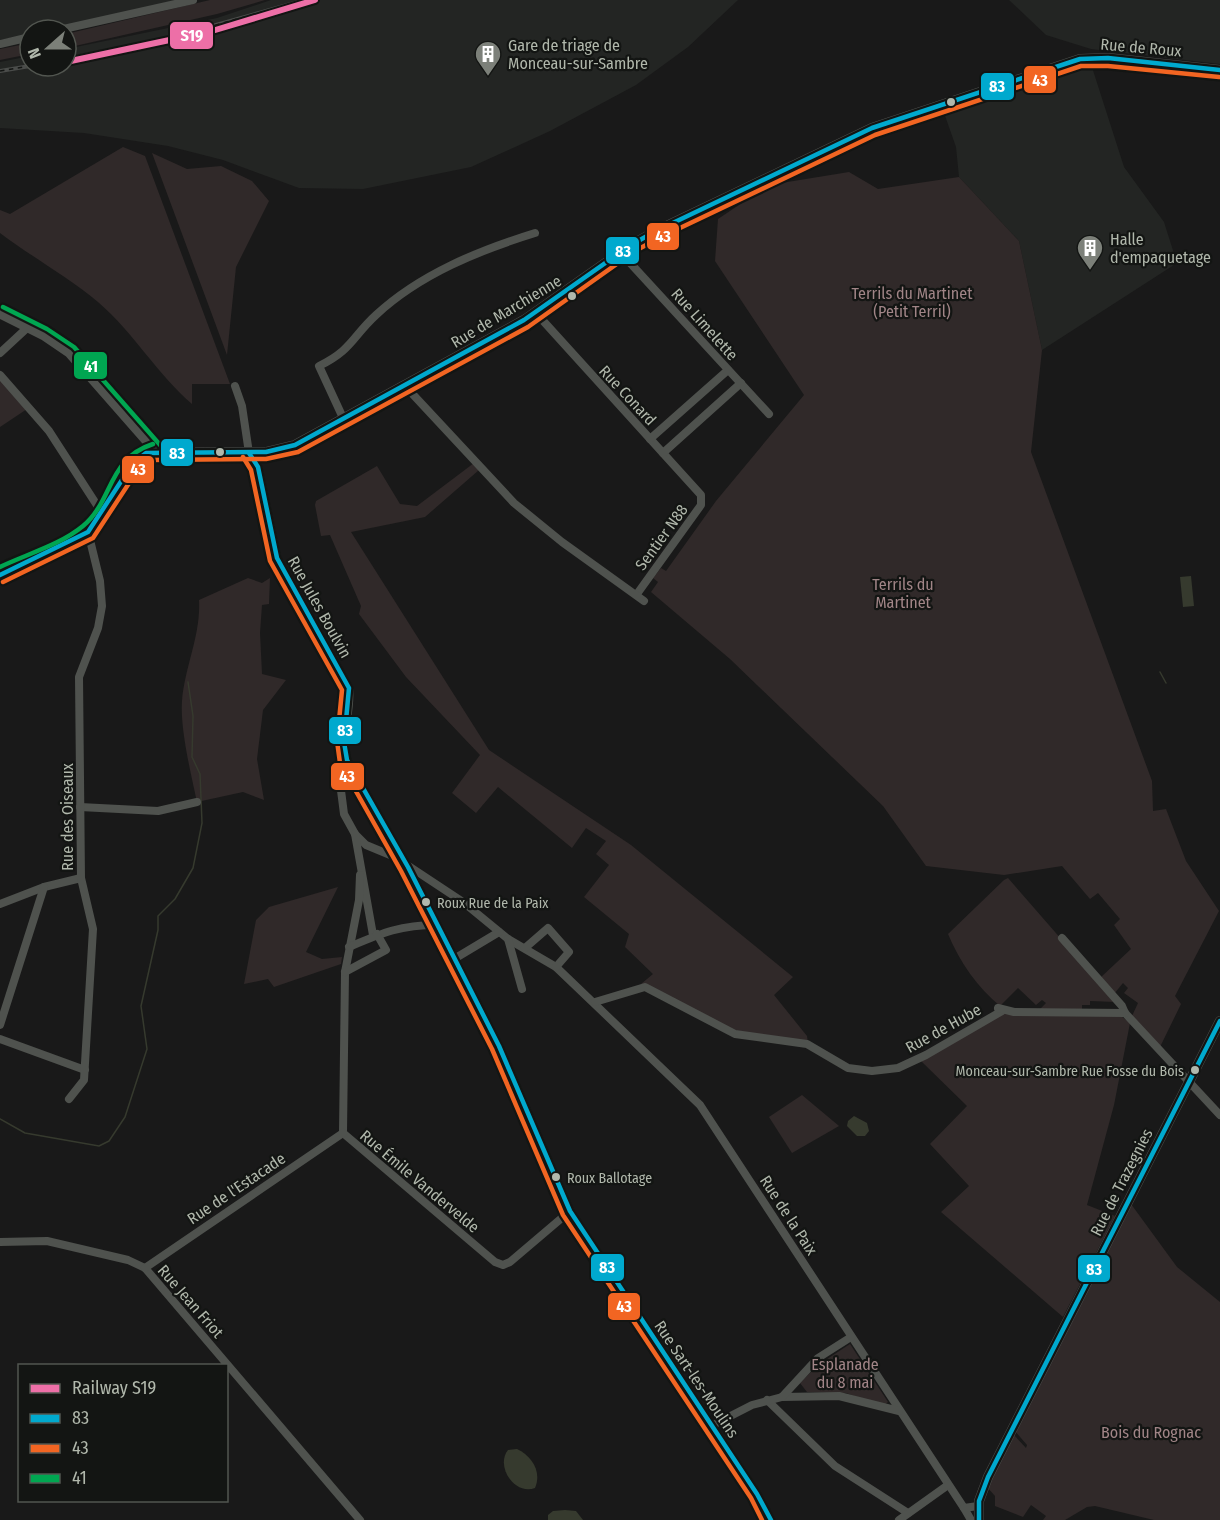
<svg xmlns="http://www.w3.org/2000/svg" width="1220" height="1520" font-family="'Fira Sans Condensed',sans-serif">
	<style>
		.built { fill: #232523 }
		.green { fill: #302929 }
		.water { fill: #363a2e }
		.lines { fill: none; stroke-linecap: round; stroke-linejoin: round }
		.stream { stroke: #363a2e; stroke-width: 1.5 }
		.minor { stroke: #4f524e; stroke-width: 8 }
		.tertiary { stroke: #4f524e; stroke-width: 9 }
		.secondary { stroke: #4e4f4d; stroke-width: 10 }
		.rail-casing { stroke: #4a4c4a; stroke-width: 4 }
		.rail { stroke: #131513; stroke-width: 1.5; stroke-dasharray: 4.5; stroke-linecap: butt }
		.bus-1-casing { stroke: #131513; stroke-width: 9 }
		.bus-2-casing { stroke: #131513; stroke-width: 9 }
		.bus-3-casing { stroke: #131513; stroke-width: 9 }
		.bus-1 { stroke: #00a9ce; stroke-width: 4.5 }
		.bus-2 { stroke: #f26522; stroke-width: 4.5 }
		.bus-3 { stroke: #00a651; stroke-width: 4.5 }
		.rail-1-casing { stroke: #131513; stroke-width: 10 }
		.rail-1 { stroke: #ed6fa7; stroke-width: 6 }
		.bus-dot { fill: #b1b8ac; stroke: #131513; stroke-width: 2 }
		.labels { text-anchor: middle; stroke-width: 4.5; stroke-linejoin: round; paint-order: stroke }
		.bus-label { font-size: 14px; fill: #b1b8ac; stroke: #131513; text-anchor: start }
		.poi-label { font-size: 16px; fill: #b1b8ac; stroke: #131513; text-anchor: start }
		.street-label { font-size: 16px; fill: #b1b8ac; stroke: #131513 }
		.park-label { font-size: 16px; fill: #a18587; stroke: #131513 }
		.line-badge { stroke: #131513; stroke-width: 2 }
		.badge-label { font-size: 16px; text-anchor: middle; font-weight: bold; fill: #fff }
	</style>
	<rect width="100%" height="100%" fill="#191919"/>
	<g class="built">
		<polygon points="0,0 178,0 46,30 30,30 30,34 0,40"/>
		<polygon points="271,0 738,0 688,47 636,85 550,131 471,167 363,189 299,188 223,160 168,146 84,133 0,128 0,62 30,56 30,66 66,66 66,49 217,18"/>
		<polygon points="1009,0 1220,0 1220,64 1091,49 1046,35"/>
		<polygon points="1091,64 1124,167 1164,222 1177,263 1042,350 1019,241 959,177 956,147 943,110 1053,71"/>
	</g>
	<g class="green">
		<polygon points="210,0 265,0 217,14 66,48 66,34"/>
		<polygon points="30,43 30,54 0,60 0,49"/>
		<path d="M123,147L145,156L230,384H192V404C157,374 134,333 98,302C68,277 32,257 0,233V210L10,214Z"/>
		<polygon points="152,153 187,169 221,166 252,181 269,201 236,267 227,355"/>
		<polygon points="849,172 878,189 959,177 1019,241 1042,350 1031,452 1152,781 1153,811 1166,809 1186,861 1219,911 1175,996 1181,1004 1160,1047 1132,1016 1138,1003 1124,993 1128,988 1123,983 1114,994 1100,978 1131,949 1114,925 1120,919 1098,893 1090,899 1062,866 1004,875 926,866 883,806 730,659 651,592 658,582 653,578 661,568 666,571 716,501 804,395 715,261 718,219 769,185"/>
		<polygon points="0,377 27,409 0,427"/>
		<polygon points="474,463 479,470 425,517 351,532 489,750 631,845 793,977 774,995 807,1036 808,1043 732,1031 641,984 653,974 625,947 629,934 584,897 609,865 596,854 606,841 586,828 572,848 498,787 476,813 452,793 480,755 406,677 359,614 361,606 330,535 321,536 315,505 316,501 377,466 400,504 417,506"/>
		<path d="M248,578L262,583L270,578L269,604L262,605L260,633L262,674L286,680L263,710L257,759L264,800L243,792L197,802C191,774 180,729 182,701C185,666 201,635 199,600Z"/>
		<path d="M1008,878L1116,1002L1090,1001V1005H1082V1010H1039L1046,1003L1042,1000L1036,1005L1018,988L1000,1006C978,988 959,961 948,934L1004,880Z"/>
		<polygon points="338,887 306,952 322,959 342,957 341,964 274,987 268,979 244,984 256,920 269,907"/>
		<polygon points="1002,1014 1121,1016 1130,1023 1114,1105 1087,1205 1115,1216 1063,1317 941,1212 969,1186 930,1144 967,1106 920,1060"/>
		<polygon points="802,1095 839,1126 792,1153 769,1117"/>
		<polygon points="1131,1204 1177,1267 1220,1302 1220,1520 1154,1520 1095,1506 1087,1507 1065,1520 1043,1520 1046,1516 1031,1505 1023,1517 995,1506 995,1496 987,1487 1014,1435 1026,1448 1027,1445 1015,1431"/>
		<polygon points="850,1344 888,1402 883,1406 846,1393 807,1392 800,1383 818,1365"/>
	</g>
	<g class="water">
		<polygon points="1191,576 1194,606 1183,607 1180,577"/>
		<polygon points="854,1116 867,1123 869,1131 865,1136 857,1136 847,1126 848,1121"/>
		<path d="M517,1449C532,1456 542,1472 535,1488C515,1496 495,1466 508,1450Z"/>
		<polygon points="565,1510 576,1511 583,1520 548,1520 548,1515 553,1511"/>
	</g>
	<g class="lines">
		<g class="stream">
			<polyline points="1160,672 1166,683"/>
			<polyline points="0,1119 25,1133 99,1146 109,1141 125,1117 147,1049 141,1006 158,930 158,916 175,899 193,868 202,823 200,774 192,757 193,716 188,682"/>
		</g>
		<g class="minor">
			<polyline points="59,30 193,0"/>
			<polyline points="0,44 30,37"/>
			<polyline points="621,253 769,414"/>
			<polyline points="536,313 701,495 701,505 637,594"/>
			<polyline points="0,353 27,328"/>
			<polyline points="0,375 49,431 102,513"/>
			<path d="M235,386L242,406L249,453L258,467L277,558L349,688C352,714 339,735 347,760L408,867L499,1046L570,1211L757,1494L771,1520"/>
			<polyline points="406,387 514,503 562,542 644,601"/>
			<path d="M344,420L319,366C352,350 352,337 376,315C420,274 480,250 535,233"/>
			<polyline points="650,439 728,370"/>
			<polyline points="663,453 741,383"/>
			<polyline points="347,760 338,767 344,814 355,834 366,845 395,857 463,902 508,939 556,967 700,1105 964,1508"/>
			<polyline points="80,807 158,811 197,802"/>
			<polyline points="355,834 373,935"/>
			<polyline points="360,875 359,900 345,972 343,1133 495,1262 503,1265 510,1262 570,1211"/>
			<polyline points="0,904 44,887 81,878"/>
			<polyline points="1062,938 1122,1006 1125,1013 1220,1115"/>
			<polyline points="508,939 522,989"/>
			<path d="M349,947C382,933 400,925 437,925"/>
			<polyline points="525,948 548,928 569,952 556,967"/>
			<polyline points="454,959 499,932"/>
			<polyline points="345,972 386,950 377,934"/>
			<polyline points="595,1002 645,987 735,1034 807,1044 848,1068 872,1071 898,1068 926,1055 1002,1011"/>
			<polyline points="998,1008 1014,1012 1125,1013"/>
			<polyline points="0,1025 44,887"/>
			<polyline points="0,1039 85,1070"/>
			<polyline points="69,1099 84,1080 93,929 81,878 79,677 98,628 102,606 100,581 88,532"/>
			<polyline points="0,1242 47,1241 128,1260 145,1268 360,1520"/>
			<polyline points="145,1268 343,1133"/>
			<polyline points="782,1397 839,1396 899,1411"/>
			<polyline points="767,1400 835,1466 908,1513"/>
			<polyline points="711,1426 752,1405 782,1397 818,1358 851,1337"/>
			<polyline points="899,1520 948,1485"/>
			<polyline points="971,1520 964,1508 978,1506"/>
		</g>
		<polyline class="tertiary" points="0,314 44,336 69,353 155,451"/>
		<g class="secondary">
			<polyline points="0,575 88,532 133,463 146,453 266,452 295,445 524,320 631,245 656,231 872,128 1080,59 1108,58 1220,70"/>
			<polyline points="979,1520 979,1501 988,1477 1220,1021"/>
		</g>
		<g class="rail-casing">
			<g id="rail">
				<polyline points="66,59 162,40 305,0"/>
				<polyline points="0,71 30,66"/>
			</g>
		</g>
		<use href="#rail" class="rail"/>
		<g class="bus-1-casing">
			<g id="bus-1">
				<polyline points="249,453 258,467 277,558 349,688 344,742 347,760 408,867 499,1046 570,1211 757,1494 771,1520"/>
				<polyline points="0,575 88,532 133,463 146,453 266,452 295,445 524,320 631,245 656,231 872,128 1080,59 1108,58 1220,70"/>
				<polyline points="979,1520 979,1501 988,1477 1220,1021"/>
			</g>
		</g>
		<g class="bus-2-casing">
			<g id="bus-2">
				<polyline points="243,457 251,470 270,561 342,690 337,741 340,763 401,871 492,1049 563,1215 751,1498 762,1520"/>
				<polyline points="3,582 93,538 139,468 149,460 266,459 298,452 528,327 635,251 659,238 875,135 1081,66 1108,66 1219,77"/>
			</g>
		</g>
		<g class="bus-3-casing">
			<g id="bus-3">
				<polyline points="3,307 47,329 74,347 161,446"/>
				<path d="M0,567C27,554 60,545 83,526C114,500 107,459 153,444"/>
			</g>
		</g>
		<use href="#bus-1" class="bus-1"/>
		<use href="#bus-2" class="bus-2"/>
		<use href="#bus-3" class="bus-3"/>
		<g class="rail-1-casing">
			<polyline id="rail-1" points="66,62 212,31 315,0"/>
		</g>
		<use href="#rail-1" class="rail-1"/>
	</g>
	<defs>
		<g id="building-pin" transform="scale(1.35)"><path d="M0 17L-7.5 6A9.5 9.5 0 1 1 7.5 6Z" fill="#7c8079" stroke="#131513"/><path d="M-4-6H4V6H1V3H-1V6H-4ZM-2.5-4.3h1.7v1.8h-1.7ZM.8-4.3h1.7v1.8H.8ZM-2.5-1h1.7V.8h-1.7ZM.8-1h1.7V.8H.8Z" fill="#fff"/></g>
	</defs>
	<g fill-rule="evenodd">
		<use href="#building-pin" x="488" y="54"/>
		<use href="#building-pin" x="1090" y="248"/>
	</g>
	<g class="bus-dot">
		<circle cx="951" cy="102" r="5"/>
		<circle cx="572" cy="296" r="5"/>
		<circle cx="220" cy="452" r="5"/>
		<circle cx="426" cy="902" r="5"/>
		<circle cx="1195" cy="1070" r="5"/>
		<circle cx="556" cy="1177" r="5"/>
	</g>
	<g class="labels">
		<g class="bus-label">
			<text x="437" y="908">Roux Rue de la Paix</text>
			<text x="1184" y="1076" text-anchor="end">Monceau-sur-Sambre Rue Fosse du Bois</text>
			<text x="567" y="1183">Roux Ballotage</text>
		</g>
		<g class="poi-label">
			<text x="508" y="51">Gare de triage de<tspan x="508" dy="18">Monceau-sur-Sambre</tspan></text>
			<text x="1110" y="245">Halle<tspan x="1110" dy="18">d'empaquetage</tspan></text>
		</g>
		<g class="street-label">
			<text transform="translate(1141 47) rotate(5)" y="6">Rue de Roux</text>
			<text transform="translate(506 311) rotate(-31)" y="6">Rue de Marchienne</text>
			<text transform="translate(705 324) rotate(48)" y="6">Rue Limelette</text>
			<text transform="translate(628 395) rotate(47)" y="6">Rue Conard</text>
			<text transform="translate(661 537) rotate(-54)" y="6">Sentier N88</text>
			<text transform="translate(320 607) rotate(61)" y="6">Rue Jules Boulvin</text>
			<text transform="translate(67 817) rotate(-90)" y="6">Rue des Oiseaux</text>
			<text transform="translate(943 1028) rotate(-29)" y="6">Rue de Hube</text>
			<text transform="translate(420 1181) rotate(40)" y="6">Rue Émile Vandervelde</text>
			<text transform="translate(1121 1182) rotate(-63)" y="6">Rue de Trazegnies</text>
			<text transform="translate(236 1188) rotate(-34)" y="6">Rue de l'Estacade</text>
			<text transform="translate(789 1215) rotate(57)" y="6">Rue de la Paix</text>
			<text transform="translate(191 1301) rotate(49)" y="6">Rue Jean Friot</text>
			<text transform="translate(697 1379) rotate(56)" y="6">Rue Sart-les-Moulins</text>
		</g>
		<g class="park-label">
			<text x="912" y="299">Terrils du Martinet<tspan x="912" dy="18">(Petit Terril)</tspan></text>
			<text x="903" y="590">Terrils du<tspan x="903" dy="18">Martinet</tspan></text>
			<text x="845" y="1370">Esplanade<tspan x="845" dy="18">du 8 mai</tspan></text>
			<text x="1151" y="1438">Bois du Rognac</text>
		</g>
	</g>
	<g class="line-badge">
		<rect x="169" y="21" width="45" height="29" rx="6" fill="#ed6fa7"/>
		<rect x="1023" y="65" width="34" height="29" rx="6" fill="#f26522"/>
		<rect x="980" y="72" width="35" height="29" rx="6" fill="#00a9ce"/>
		<rect x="646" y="222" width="34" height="29" rx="6" fill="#f26522"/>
		<rect x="605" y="236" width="35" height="29" rx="6" fill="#00a9ce"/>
		<rect x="73" y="351" width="35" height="29" rx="6" fill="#00a651"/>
		<rect x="160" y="438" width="34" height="29" rx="6" fill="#00a9ce"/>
		<rect x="121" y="455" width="34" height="29" rx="6" fill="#f26522"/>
		<rect x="328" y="716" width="34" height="29" rx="6" fill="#00a9ce"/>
		<rect x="330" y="762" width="35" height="29" rx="6" fill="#f26522"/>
		<rect x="590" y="1253" width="35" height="29" rx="6" fill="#00a9ce"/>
		<rect x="1077" y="1254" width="34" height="29" rx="6" fill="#00a9ce"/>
		<rect x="607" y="1292" width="34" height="29" rx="6" fill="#f26522"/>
	</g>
	<g class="badge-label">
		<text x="192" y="41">S19</text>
		<text x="1040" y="86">43</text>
		<text x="997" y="92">83</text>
		<text x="663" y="242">43</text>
		<text x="623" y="257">83</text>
		<text x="91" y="372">41</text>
		<text x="177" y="459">83</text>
		<text x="138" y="475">43</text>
		<text x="345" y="736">83</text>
		<text x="347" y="782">43</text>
		<text x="607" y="1273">83</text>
		<text x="1094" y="1275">83</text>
		<text x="624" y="1312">43</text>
	</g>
	<rect x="18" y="1364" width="210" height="138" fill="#131513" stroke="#525650" stroke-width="1.5"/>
	<rect x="30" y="1384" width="30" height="9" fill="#ed6fa7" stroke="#525650" stroke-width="1.5"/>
	<text x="72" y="1394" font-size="18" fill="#b1b8ac">Railway S19</text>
	<rect x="30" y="1414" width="30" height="9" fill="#00a9ce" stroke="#525650" stroke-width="1.5"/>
	<text x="72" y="1424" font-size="18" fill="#b1b8ac">83</text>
	<rect x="30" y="1444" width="30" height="9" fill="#f26522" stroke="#525650" stroke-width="1.5"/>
	<text x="72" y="1454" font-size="18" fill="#b1b8ac">43</text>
	<rect x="30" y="1474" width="30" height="9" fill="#00a651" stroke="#525650" stroke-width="1.5"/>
	<text x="72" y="1484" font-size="18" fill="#b1b8ac">41</text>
	<g transform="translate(48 48) rotate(249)"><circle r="28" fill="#131513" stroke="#525650" stroke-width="1.5"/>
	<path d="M0-4.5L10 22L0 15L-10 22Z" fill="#7c8079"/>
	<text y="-9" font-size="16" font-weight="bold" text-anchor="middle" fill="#b1b8ac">N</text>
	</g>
</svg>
